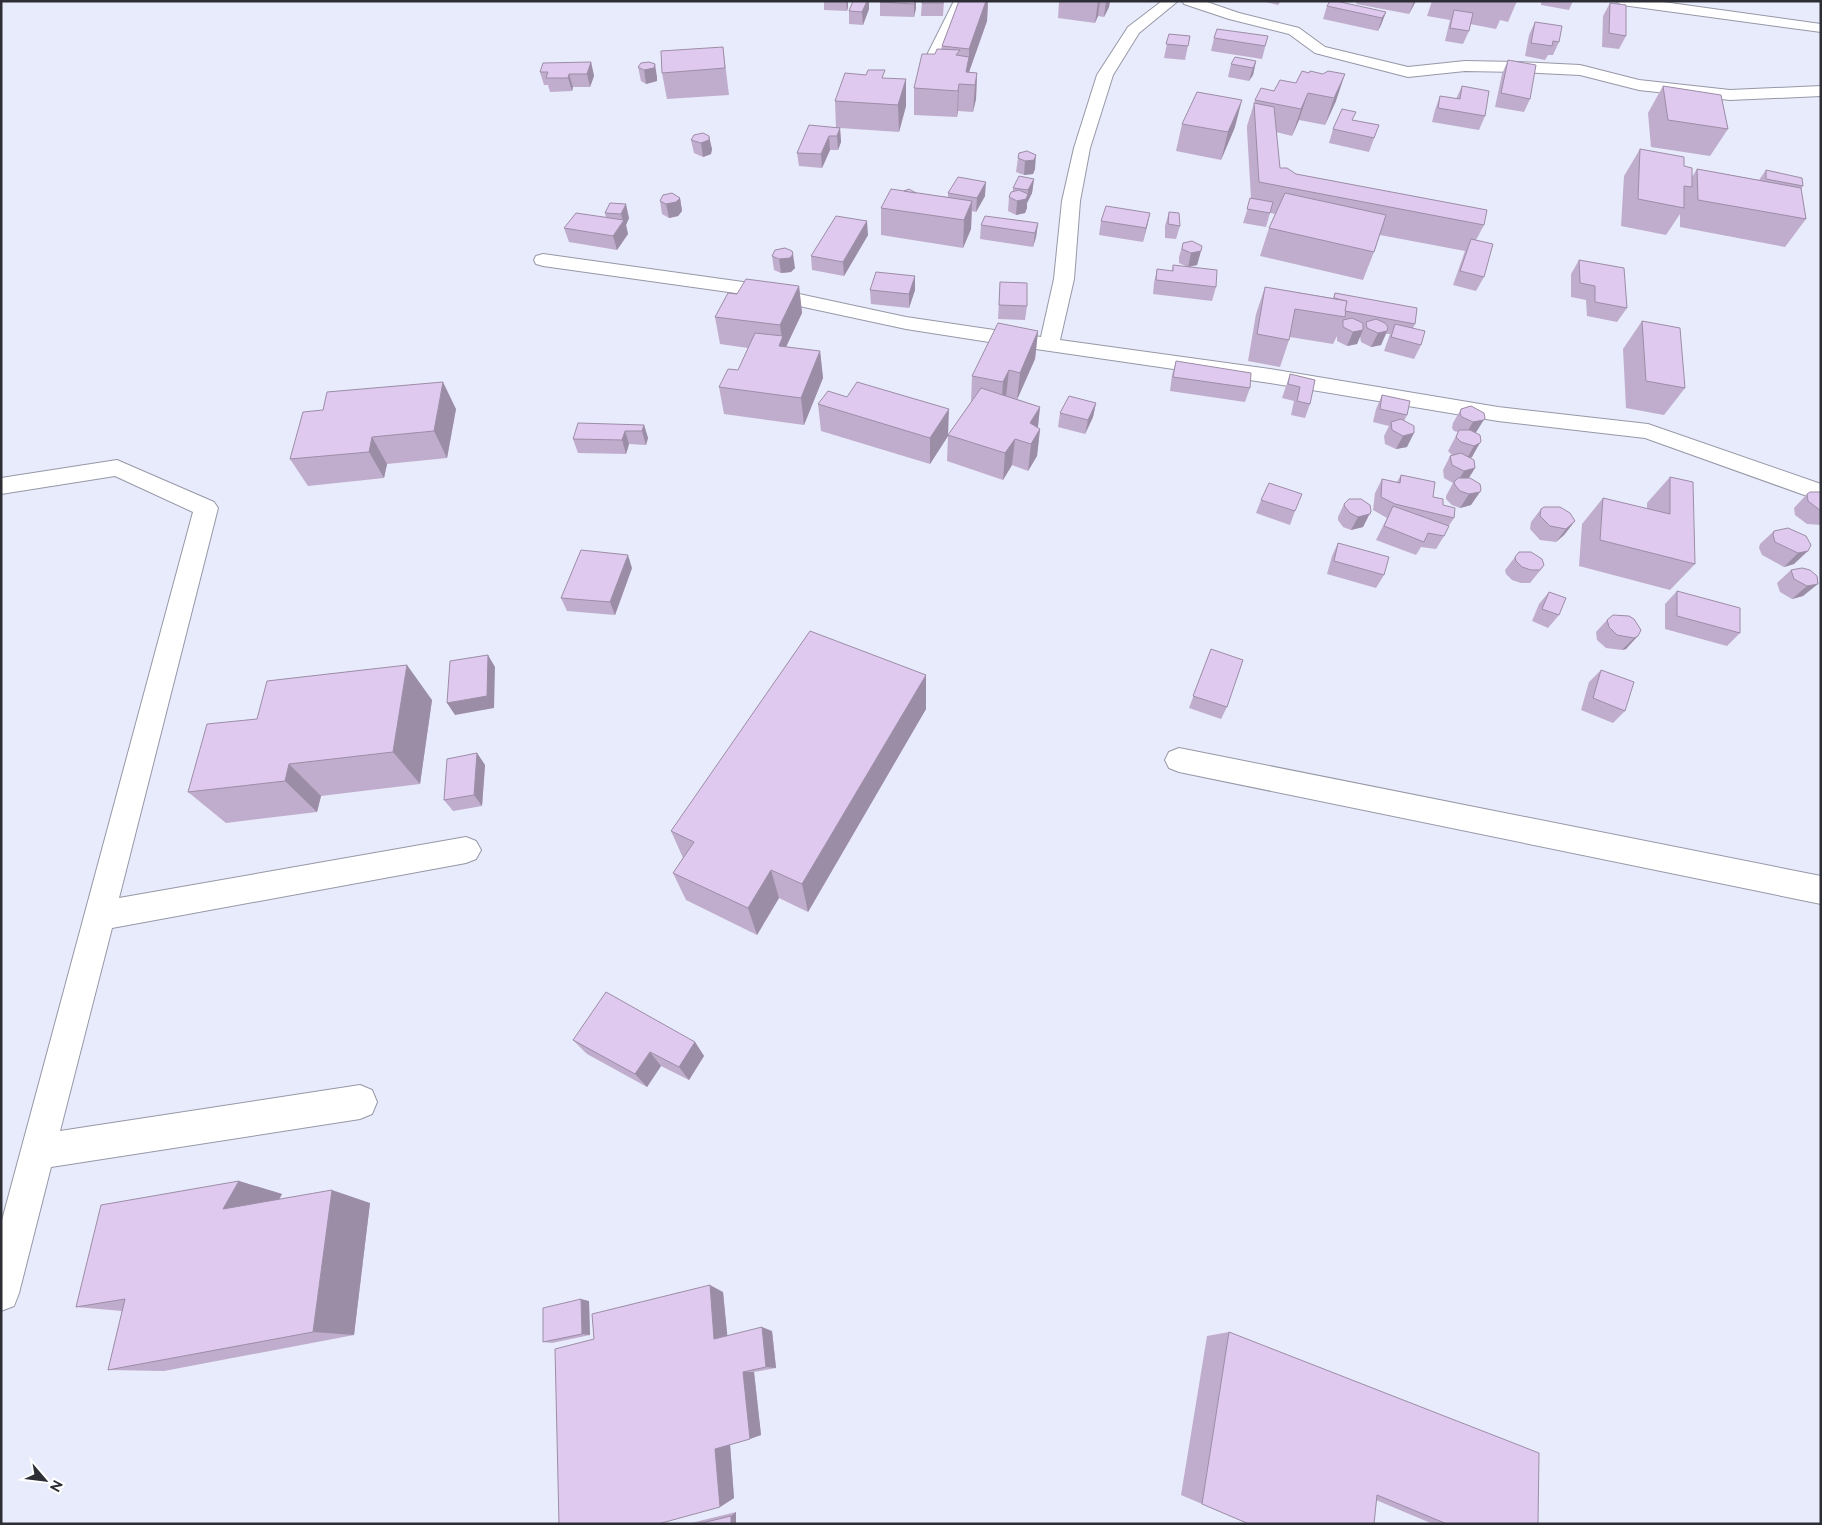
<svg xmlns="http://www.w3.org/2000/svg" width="1822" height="1525" font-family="Raleway,sans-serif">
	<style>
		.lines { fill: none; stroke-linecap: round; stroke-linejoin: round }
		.minor-casing { stroke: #9698a7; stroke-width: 2 }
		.minor { fill: #fff; fill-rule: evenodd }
		.wall { fill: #c0adcd }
		.shaded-wall { fill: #9c8da7 }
		.building { fill: #dfc9ee; stroke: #9c8da7 }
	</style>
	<rect width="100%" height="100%" fill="#e8ebfb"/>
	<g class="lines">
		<g class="minor-casing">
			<g id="minor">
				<polygon points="954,1 968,1 938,65 935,68 925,68 922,65"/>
				<polygon points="1162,1 1178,1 1139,33 1113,75 1090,148 1080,201 1074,279 1060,340 1270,369 1498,407 1648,424 1821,484 1821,501 1645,438 1498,421 1270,383 1022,347 906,329 743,294 543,266 536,264 534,260 536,256 543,254 743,282 906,317 1041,337 1054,279 1062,201 1074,148 1097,75 1128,27"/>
				<polygon points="1182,1 1204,1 1239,13 1299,28 1325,47 1408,67 1465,61 1518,62 1580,65 1639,80 1730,90 1821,86 1821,96 1730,100 1639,90 1580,75 1518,72 1465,71 1408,77 1315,53 1289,34 1229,19 1184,4"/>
				<polygon points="1615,1 1656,1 1821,24 1821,32 1622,5"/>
				<polygon points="117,460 214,502 218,508 119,898 466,837 476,841 481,850 476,859 466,863 112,928 60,1131 360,1085 372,1090 377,1102 372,1114 360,1119 51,1167 19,1293 14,1306 1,1311 1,1224 193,512 115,476 1,494 1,478"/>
				<polygon points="1179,748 1821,876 1821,904 1179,772 1169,768 1165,760 1169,752"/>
			</g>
		</g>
		<use href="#minor" class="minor"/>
	</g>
	<g class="wall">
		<polygon points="824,1 848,1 848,7 847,11 824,10"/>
		<polygon points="880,1 916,1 916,8 914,17 880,16"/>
		<polygon points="922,1 944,1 943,16 921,16"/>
		<polygon points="959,1 988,1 987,21 969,72 977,73 976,99 973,112 958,111 957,117 914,115 914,88 935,54 941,49 942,46"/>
		<polygon points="1059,1 1110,1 1109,7 1104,17 1098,16 1095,23 1058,18"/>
		<polygon points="1261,1 1281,1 1278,5"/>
		<polygon points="1357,1 1416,1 1409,14 1356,4"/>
		<polygon points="1432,1 1517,1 1508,22 1500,20 1496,29 1470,24 1469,31 1463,44 1445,41 1450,20 1427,16"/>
		<polygon points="1541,1 1573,1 1569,10 1541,5"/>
		<polygon points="1610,3 1626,36 1619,49 1602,47 1603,16"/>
		<polygon points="1327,6 1386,12 1381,25 1378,31 1323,19"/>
		<polygon points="869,9 863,25 849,24 849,11"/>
		<polygon points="1535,22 1559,42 1553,55 1548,55 1545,60 1525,56 1529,35"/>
		<polygon points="1169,34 1190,36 1185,60 1164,58"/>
		<polygon points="1268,36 1262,59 1211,51 1214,38"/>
		<polygon points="723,47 729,95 667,99 662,73"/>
		<polygon points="1508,60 1530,99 1524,112 1495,107 1502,74"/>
		<polygon points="1256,61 1253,75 1249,81 1228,77 1231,64"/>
		<polygon points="591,62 594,76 590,87 573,87 572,91 550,92 548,85 544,85 540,72"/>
		<polygon points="638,67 657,77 657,81 646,84 641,81"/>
		<polygon points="1302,71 1336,101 1325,125 1299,120 1292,136 1276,132 1280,168 1296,174 1484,225 1476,240 1484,277 1476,291 1453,285 1465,251 1380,235 1374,252 1363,280 1260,256 1269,228 1275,214 1270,213 1266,227 1243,223 1251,198 1247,130 1247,126 1255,100 1296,83"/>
		<polygon points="885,78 906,106 899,132 840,128 841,142 838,150 830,150 822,168 799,166 797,153 836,128 835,101"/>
		<polygon points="1462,86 1485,116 1479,130 1432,122 1435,110 1440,96 1456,99"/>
		<polygon points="1663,86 1728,129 1710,156 1651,147 1648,113"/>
		<polygon points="1353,120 1379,125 1369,152 1329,143 1333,129"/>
		<polygon points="1182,124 1235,127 1221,160 1176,151"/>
		<polygon points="694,135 712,149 711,154 703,157 694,153 691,140"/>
		<polygon points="1640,149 1684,166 1692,177 1697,169 1759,180 1766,170 1803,186 1801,189 1806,219 1785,247 1680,227 1680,214 1666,235 1621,226 1624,176"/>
		<polygon points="1019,153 1035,169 1033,174 1024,175 1016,172 1018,158"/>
		<polygon points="1034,179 1032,193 1027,203 1027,208 1025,213 1016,215 1008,211 1009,197 1013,192 1013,188"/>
		<polygon points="916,193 948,197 948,193 985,196 976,212 972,211 971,229 963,248 881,235 881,208"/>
		<polygon points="680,198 682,211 678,216 669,218 662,214 660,201"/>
		<polygon points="610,203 629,218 626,225 628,234 617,250 569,242 564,228 606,218 605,213"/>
		<polygon points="1169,212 1180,226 1176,239 1165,238 1165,226"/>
		<polygon points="1150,213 1143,242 1099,235 1101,221"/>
		<polygon points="1038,223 1036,237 1033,247 980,239 981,225"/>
		<polygon points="868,235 844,276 812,270 811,256"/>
		<polygon points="1183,243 1201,251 1197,265 1188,267 1179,263 1179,257"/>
		<polygon points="772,256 795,268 791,272 781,273 774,270"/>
		<polygon points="1579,260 1627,308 1617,322 1587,316 1586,300 1571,297 1571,274"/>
		<polygon points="1173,265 1216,287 1212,301 1153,294 1154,283 1157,269 1172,271"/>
		<polygon points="1000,282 1027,306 1025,320 998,319"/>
		<polygon points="799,286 802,313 786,347 820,351 823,378 804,425 724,414 719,387 738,370 748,348 720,344 715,317 737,294"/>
		<polygon points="1265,287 1333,298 1335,293 1415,324 1413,328 1421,345 1414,359 1384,351 1390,334 1386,334 1381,345 1371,347 1361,342 1360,336 1363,329 1357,344 1347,346 1337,341 1337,336 1333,344 1290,337 1280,367 1248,361 1256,314"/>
		<polygon points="870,290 915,290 909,308 871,304"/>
		<polygon points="1642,321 1685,388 1664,415 1626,408 1623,349"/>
		<polygon points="1038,331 1035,359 1017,399 1040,407 1038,428 1040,429 1037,456 1028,471 1012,465 1003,480 947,461 948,435 971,402 972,376"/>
		<polygon points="1176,361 1250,388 1245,402 1170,391 1172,375"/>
		<polygon points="1290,374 1315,380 1310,404 1305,418 1291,415 1294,401 1282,398"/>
		<polygon points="1382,395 1407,415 1404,421 1407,447 1396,449 1385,444 1384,436 1389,426 1373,422 1376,409"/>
		<polygon points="1096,403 1093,417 1085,434 1058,427 1060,413"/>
		<polygon points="818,404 948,436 930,464 821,431"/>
		<polygon points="1471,406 1476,433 1480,435 1472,457 1469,458 1475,468 1469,478 1481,489 1471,505 1460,508 1452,505 1446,499 1446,496 1453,483 1444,478 1443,470 1450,456 1453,456 1448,451 1458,432 1454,431 1452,428 1453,423 1461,409"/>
		<polygon points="456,409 447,458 387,464 384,478 308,486 290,459"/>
		<polygon points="644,425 648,438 646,445 629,444 626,454 578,453 573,439"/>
		<polygon points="1401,475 1433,497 1443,505 1454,518 1448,527 1444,536 1436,549 1421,547 1416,555 1376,540 1387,518 1373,510 1375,493 1382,479 1397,482"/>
		<polygon points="1670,477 1695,564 1670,590 1579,566 1582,524 1603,498 1647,509 1647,503"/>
		<polygon points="1821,492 1821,525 1807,524 1795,515 1794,508 1807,494"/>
		<polygon points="1261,500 1295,511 1290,525 1256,513"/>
		<polygon points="1344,504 1371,511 1363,527 1351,530 1343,527 1338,520 1338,517"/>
		<polygon points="1541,509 1575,521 1564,535 1556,542 1540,540 1530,529 1531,522"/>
		<polygon points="1774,531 1806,536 1794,564 1784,567 1762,555 1759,548 1760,544"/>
		<polygon points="1338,543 1384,575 1376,588 1327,574 1332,556"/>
		<polygon points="1515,557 1543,567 1530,583 1521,583 1512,580 1506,574 1505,570"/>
		<polygon points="632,568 615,615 567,611 561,598"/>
		<polygon points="1791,570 1817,576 1803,596 1792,599 1780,592 1777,583"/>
		<polygon points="1677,591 1740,633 1727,646 1665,629 1665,604"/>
		<polygon points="1549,592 1559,615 1548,628 1532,621 1539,604"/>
		<polygon points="1607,620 1641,630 1626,649 1622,650 1606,648 1597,640 1596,632"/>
		<polygon points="1211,649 1227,707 1221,719 1189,708"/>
		<polygon points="1601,670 1625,711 1613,723 1581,710 1589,682"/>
		<polygon points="926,675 926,709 808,912 779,898 757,935 686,900 673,873 683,858 671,831"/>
		<polygon points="432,700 420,784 321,796 317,812 226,823 188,792"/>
		<polygon points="477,753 485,765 482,806 453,811 444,800"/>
		<polygon points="573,1040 695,1042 704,1056 689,1080 661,1066 647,1087 587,1054"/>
		<polygon points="239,1181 282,1194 279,1200 370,1203 354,1335 164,1371 108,1370 122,1311 76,1307"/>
		<polygon points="723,1292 727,1336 772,1331 776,1368 754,1372 761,1435 730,1445 734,1498 720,1507 594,1339"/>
		<polygon points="589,1301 590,1335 552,1343 543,1342"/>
		<polygon points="1229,1332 1538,1524 1433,1524 1376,1500 1249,1524 1181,1495 1207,1336"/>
		<polygon points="736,1512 736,1524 687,1524"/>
	</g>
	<g class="shaded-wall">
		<polygon points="846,1 848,1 848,7 847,11"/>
		<polygon points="867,1 869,1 869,9 863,25 862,12"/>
		<polygon points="915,1 916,1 916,8 914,17 914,4"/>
		<polygon points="986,1 988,1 987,21 968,75 966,72 969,57 969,49"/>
		<polygon points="1098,1 1100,1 1098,16 1095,23"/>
		<polygon points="1106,1 1110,1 1109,7 1104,17"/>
		<polygon points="1414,1 1416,1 1409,14"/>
		<polygon points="1386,12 1381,25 1378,31 1382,18"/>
		<polygon points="1256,61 1253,75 1249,81 1253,68"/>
		<polygon points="591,62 594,76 590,87 587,74"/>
		<polygon points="655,64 657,77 657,81 646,84 644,70"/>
		<polygon points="977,73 976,99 973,112 975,85"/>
		<polygon points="569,74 573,87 572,91 568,78"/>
		<polygon points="1345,74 1336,101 1325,125 1334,98"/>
		<polygon points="906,79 906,106 899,132 898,105"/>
		<polygon points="959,84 958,111 957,117 958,91"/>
		<polygon points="1308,93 1299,120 1292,136 1301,109"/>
		<polygon points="1242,100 1235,127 1221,160 1228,132"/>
		<polygon points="840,128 841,142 838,150 837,136"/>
		<polygon points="709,136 712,149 711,154 703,157 701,143"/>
		<polygon points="829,136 830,150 822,168 821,154"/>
		<polygon points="1036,155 1035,169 1033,174 1024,175 1025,161"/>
		<polygon points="1034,179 1032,193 1027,203 1027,208 1025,213 1016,215 1017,201 1028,195 1028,190"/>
		<polygon points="986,182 985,196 976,212 977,198"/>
		<polygon points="680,198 682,211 678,216 669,218 666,204"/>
		<polygon points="972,201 971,229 963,248 964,220"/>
		<polygon points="626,204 629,218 626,225 628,234 617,250 613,236 623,222 621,214"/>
		<polygon points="1150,213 1147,227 1143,242 1146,228"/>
		<polygon points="867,221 868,235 844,276 843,262"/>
		<polygon points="1038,223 1036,237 1033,247 1035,233"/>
		<polygon points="1201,251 1197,265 1188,267 1191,253"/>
		<polygon points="793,254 795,268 791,272 781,273 779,259"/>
		<polygon points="915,276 915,290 909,308 909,294"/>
		<polygon points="799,286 802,313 785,349 779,346 782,339 780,325"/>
		<polygon points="1363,330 1357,344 1347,346 1353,332"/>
		<polygon points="1038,331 1035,359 1017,400 1020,373"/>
		<polygon points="1387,331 1381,345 1371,347 1378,333"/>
		<polygon points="820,351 823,378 804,425 801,398"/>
		<polygon points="1009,370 1006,397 1001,410 1003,382"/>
		<polygon points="443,382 456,409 447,458 434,431"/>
		<polygon points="1096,403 1093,417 1085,434 1088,420"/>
		<polygon points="1040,407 1037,434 1030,423"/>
		<polygon points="949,409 948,436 930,464 930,438"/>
		<polygon points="1485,418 1475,434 1465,436 1473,422"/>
		<polygon points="644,425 648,438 646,445 642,431"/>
		<polygon points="1040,429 1037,456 1028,471 1031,444"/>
		<polygon points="625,431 629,444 626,454 622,440"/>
		<polygon points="1414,433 1407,447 1396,449 1403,436"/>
		<polygon points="372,437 387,464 384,478 369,452"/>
		<polygon points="1015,439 1012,465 1003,480 1005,453"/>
		<polygon points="1481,441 1472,457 1466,460 1474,446"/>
		<polygon points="1475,468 1466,482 1456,484 1464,471"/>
		<polygon points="1480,492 1471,505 1460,508 1469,494"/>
		<polygon points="1371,511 1363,527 1351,530 1358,517"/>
		<polygon points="1575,521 1564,535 1556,542 1566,529"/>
		<polygon points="1808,551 1794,564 1784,567 1798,553"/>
		<polygon points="628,555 632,568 615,615 610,602"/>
		<polygon points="1818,584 1803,596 1792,599 1807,586"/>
		<polygon points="1638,636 1626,649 1622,650 1634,638"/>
		<polygon points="488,655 495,667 494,708 455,715 447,703"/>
		<polygon points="407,665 432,700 420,784 393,752"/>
		<polygon points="926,675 926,709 808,912 802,884"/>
		<polygon points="477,753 485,765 482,806 474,795"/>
		<polygon points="289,764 321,796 317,812 285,781"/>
		<polygon points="771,870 779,898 757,935 748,908"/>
		<polygon points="695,1042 704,1056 689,1080 679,1067"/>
		<polygon points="650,1052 661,1066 647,1087 635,1074"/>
		<polygon points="239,1181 282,1194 267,1220 223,1209"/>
		<polygon points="332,1190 370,1203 354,1335 313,1332"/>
		<polygon points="710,1285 723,1292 728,1342 714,1339"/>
		<polygon points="581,1299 589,1301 590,1335 582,1334"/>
		<polygon points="762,1327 772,1331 776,1368 766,1367"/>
		<polygon points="743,1372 754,1372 761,1435 750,1439"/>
		<polygon points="730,1444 734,1498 720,1507 715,1449"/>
		<polygon points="736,1512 736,1524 731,1524 731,1516"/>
	</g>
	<g class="building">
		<polygon points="853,1 867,1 862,12 849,11"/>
		<polygon points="880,1 915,1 914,4 880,2"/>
		<polygon points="922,1 944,1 943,3 922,3"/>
		<polygon points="959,1 986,1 969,49 942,46"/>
		<polygon points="1330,1 1336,1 1386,12 1382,18 1327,6"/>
		<polygon points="1610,3 1626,5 1626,36 1609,33"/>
		<polygon points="1454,10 1473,13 1469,31 1450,28"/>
		<polygon points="1535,22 1562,26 1559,42 1553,41 1552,46 1531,43"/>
		<polygon points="1217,29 1268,36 1265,46 1214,38"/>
		<polygon points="1169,34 1190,36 1188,46 1166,44"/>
		<polygon points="723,47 725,68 662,73 661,51"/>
		<polygon points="937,49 960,50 956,55 969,57 966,72 977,73 975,85 959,84 958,91 914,88 922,54 935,54"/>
		<polygon points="1235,57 1256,61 1253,68 1231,64"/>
		<polygon points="1508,60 1536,65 1530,99 1501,93"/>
		<polygon points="591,62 587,74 569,74 568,78 546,78 548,72 540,72 543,63"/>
		<polygon points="649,62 655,64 654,68 644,70 638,67 641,63"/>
		<polygon points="868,70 885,70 882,78 906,79 898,105 835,101 845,73 866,75"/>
		<polygon points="1302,71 1309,73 1310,71 1323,74 1328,71 1345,74 1334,98 1308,93 1301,109 1255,100 1261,88 1274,91 1280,80 1296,83"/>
		<polygon points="1462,86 1489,91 1485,116 1438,108 1440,96 1460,99"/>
		<polygon points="1663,86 1721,95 1728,129 1668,120"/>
		<polygon points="1197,92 1242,100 1228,132 1182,124"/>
		<polygon points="1254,103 1274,107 1280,168 1287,168 1296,174 1487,210 1484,225 1259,182"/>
		<polygon points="1342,109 1356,112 1352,120 1379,125 1374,138 1333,129"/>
		<polygon points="809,125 840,128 837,136 829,136 821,154 797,153"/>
		<polygon points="703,133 709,136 709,140 701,143 691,140 694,135"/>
		<polygon points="1640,149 1684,157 1684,166 1692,168 1692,187 1684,186 1684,208 1638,199"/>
		<polygon points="1027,151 1036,155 1034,160 1025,161 1018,158 1019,153"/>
		<polygon points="1697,169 1801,188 1806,219 1698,200"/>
		<polygon points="1766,170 1802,178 1803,186 1766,179"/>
		<polygon points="1019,176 1034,179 1028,190 1013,188"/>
		<polygon points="958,177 986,182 977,198 948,193"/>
		<polygon points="891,189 972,201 964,220 881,208"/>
		<polygon points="909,189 916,193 904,191"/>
		<polygon points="1019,190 1028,194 1026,199 1017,201 1009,197 1011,192"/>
		<polygon points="672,193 680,198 676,202 666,204 660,201 663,195"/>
		<polygon points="1285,193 1386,215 1374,252 1269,228"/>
		<polygon points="1250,198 1273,202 1270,213 1247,209"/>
		<polygon points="610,203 626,204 621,214 605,213"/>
		<polygon points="1106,206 1150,213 1146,228 1101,221"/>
		<polygon points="1169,212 1179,213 1180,226 1168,224"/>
		<polygon points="576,213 624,220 613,236 564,228"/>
		<polygon points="836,216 867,221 843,262 811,256"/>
		<polygon points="985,216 1038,223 1035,233 981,225"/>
		<polygon points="1471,239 1493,244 1484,277 1460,271"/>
		<polygon points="1192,241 1202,246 1201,251 1191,253 1182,249 1183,243"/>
		<polygon points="785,248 792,251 793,254 790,258 779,259 772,256 775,250"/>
		<polygon points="1579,260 1624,268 1627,308 1595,302 1595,286 1580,283"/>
		<polygon points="1173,265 1217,270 1216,287 1156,280 1157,269 1173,271"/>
		<polygon points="876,272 915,276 909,294 870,290"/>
		<polygon points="746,279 799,286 780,325 715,317 728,293 737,294"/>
		<polygon points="1000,282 1027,283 1027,306 999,305"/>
		<polygon points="1265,287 1347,301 1345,317 1295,309 1289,340 1257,334"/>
		<polygon points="1335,293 1417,308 1415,324 1345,311 1347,301 1334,298"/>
		<polygon points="1352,318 1363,323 1363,330 1353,332 1343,327 1343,320"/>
		<polygon points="1376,319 1385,323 1388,327 1387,331 1378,333 1367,328 1366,322"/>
		<polygon points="1642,321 1680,328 1685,388 1646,381"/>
		<polygon points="998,323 1038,331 1020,373 1009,370 1003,382 972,376"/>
		<polygon points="1395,324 1425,331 1421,345 1391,337"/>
		<polygon points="755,333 783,336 779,346 820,351 801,398 719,387 728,369 738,370"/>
		<polygon points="1176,361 1251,373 1250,388 1173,377"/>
		<polygon points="1290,374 1315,380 1310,404 1297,401 1300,387 1288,384"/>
		<polygon points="443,382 434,431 372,437 369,452 290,459 303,412 323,410 327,392"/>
		<polygon points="857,382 949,409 930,438 818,404 828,391 847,397"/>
		<polygon points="981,388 1040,407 1030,423 1040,429 1031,444 1015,439 1005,453 948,435"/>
		<polygon points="1382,395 1410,401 1407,415 1380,409"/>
		<polygon points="1069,396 1096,403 1088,420 1060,413"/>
		<polygon points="1471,406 1484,413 1485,418 1484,420 1473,422 1462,417 1460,414 1461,409"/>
		<polygon points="1401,419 1414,426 1414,433 1403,436 1392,430 1391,422"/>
		<polygon points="578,423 644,425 642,431 625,431 622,440 573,439"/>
		<polygon points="1459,430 1470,430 1480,435 1481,441 1480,443 1474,446 1461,442 1456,437"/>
		<polygon points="1461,453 1474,460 1475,468 1464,471 1452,465 1450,456"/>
		<polygon points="1401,475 1435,482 1433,497 1443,499 1443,505 1455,508 1454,518 1395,504 1381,497 1382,479 1400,483"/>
		<polygon points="1670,477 1693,482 1695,564 1600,540 1603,498 1670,514"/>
		<polygon points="1458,478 1470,478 1480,484 1481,489 1480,492 1469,494 1460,491 1455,485 1454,482"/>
		<polygon points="1269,483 1302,494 1295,511 1261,500"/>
		<polygon points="1810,492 1821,492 1821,511 1808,501 1807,494"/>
		<polygon points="1349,499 1361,499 1370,505 1371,511 1370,514 1358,517 1350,513 1345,507 1344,504"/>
		<polygon points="1393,506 1449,526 1444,536 1428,533 1424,542 1384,526"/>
		<polygon points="1544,507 1560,507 1570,513 1575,521 1566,529 1550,526 1540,516 1541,509"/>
		<polygon points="1788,528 1806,536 1811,545 1808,551 1798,553 1775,542 1773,535 1774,531"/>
		<polygon points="1338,543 1389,557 1384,575 1334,561"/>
		<polygon points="581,550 628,555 610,602 561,598"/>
		<polygon points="1519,552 1531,552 1542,559 1544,565 1540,570 1531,570 1522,567 1516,561 1515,557"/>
		<polygon points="1802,568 1810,570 1817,576 1818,584 1807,586 1794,579 1791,570"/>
		<polygon points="1677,591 1740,608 1740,633 1677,616"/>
		<polygon points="1549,592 1566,598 1559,615 1542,609"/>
		<polygon points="1613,615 1629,616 1634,619 1641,630 1638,636 1634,638 1617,635 1609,627 1608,623 1607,620"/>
		<polygon points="810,631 926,675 802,884 771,870 748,908 673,873 694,842 671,831"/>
		<polygon points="1211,649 1243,660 1227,707 1193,696"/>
		<polygon points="488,655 487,696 447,703 450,661"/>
		<polygon points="407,665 393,752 289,764 285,781 188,792 207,724 257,719 267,681"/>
		<polygon points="1601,670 1634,682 1625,711 1593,698"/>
		<polygon points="477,753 474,795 444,800 447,759"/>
		<polygon points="606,992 695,1042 679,1067 650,1052 635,1074 573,1040"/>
		<polygon points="239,1181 223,1209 332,1190 313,1332 108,1370 125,1299 76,1307 101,1205"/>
		<polygon points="710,1285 714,1339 762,1327 766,1367 743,1372 750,1439 715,1449 720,1507 658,1524 559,1524 555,1349 594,1339 592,1314"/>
		<polygon points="581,1299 582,1334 543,1342 543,1308"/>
		<polygon points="1229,1332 1539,1453 1538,1524 1447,1524 1377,1495 1374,1524 1249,1524 1202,1504"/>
		<polygon points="731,1516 731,1524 698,1524"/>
	</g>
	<rect width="1822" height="1525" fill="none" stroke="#2d2e35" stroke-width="5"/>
	<g transform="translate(45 1480) rotate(118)" stroke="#ffffff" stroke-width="4" paint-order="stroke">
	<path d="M0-4L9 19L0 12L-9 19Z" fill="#2d2e35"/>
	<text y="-8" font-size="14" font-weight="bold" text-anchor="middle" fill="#2d2e35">N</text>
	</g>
</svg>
